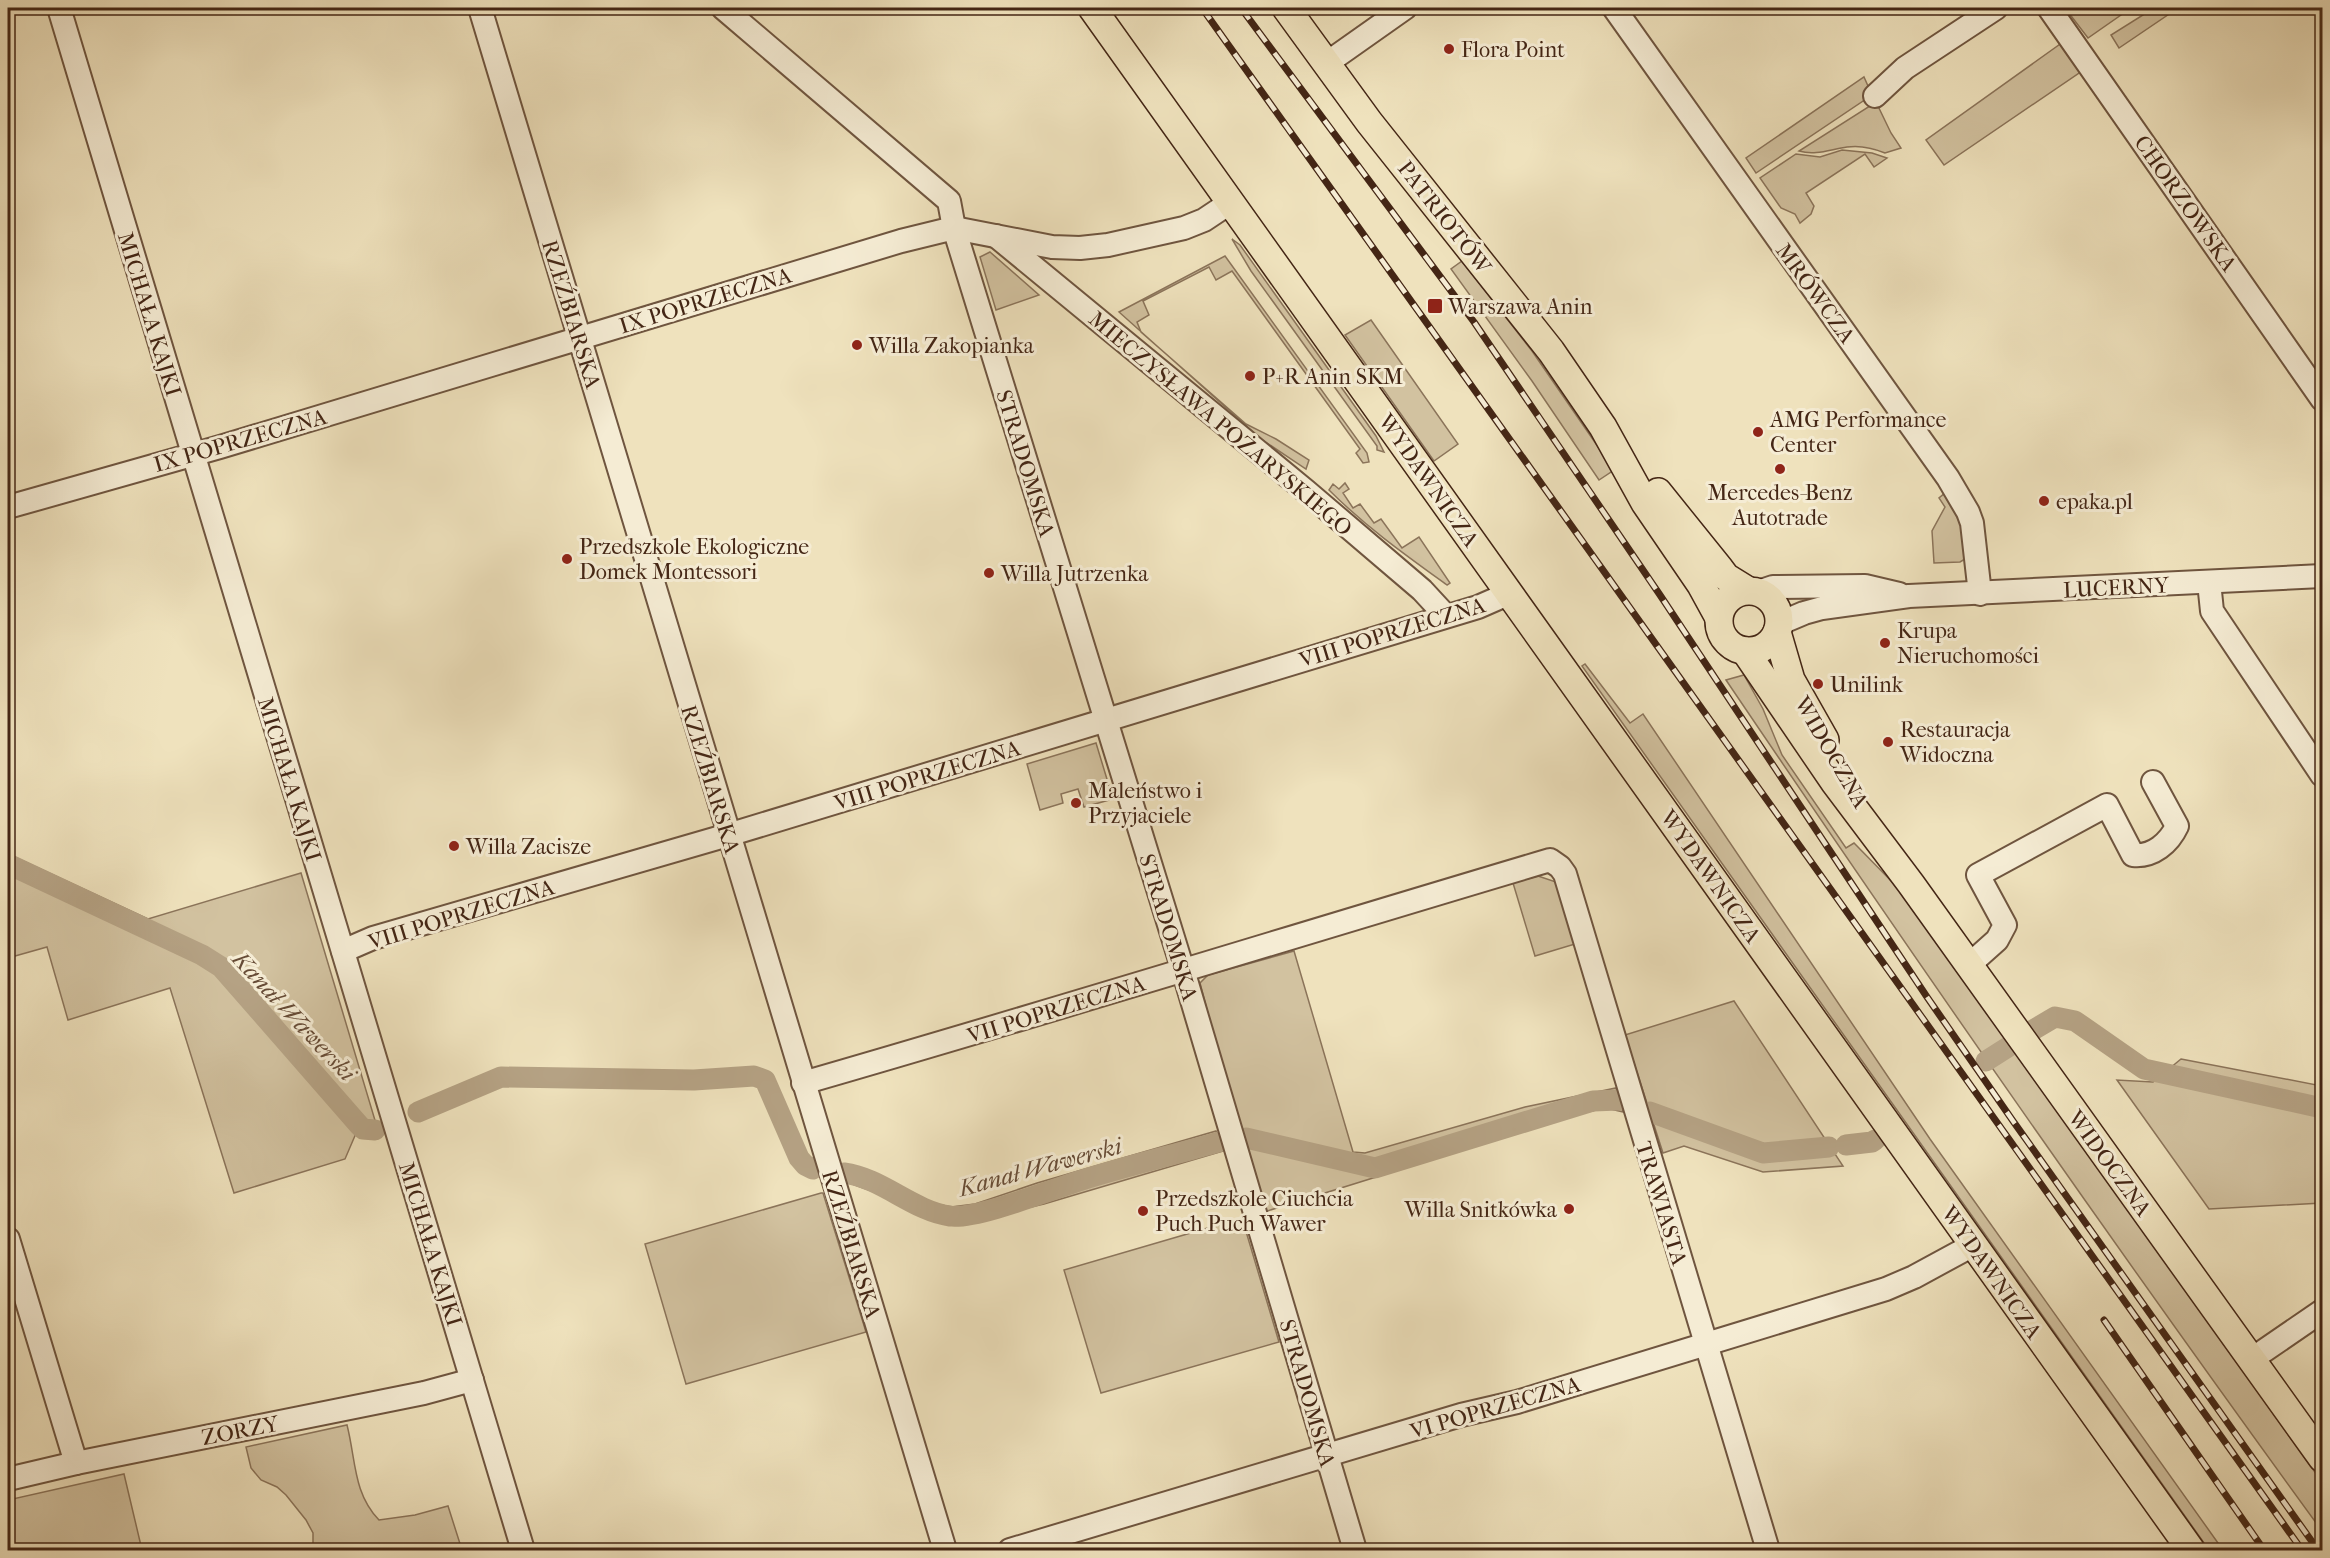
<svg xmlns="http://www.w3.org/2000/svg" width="2330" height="1558" font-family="'IM FELL French Canon',serif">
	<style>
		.green { fill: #d2c2a0; stroke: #8b745a; stroke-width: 1.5 }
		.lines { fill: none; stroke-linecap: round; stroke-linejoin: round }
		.canal { stroke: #b5a284; stroke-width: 21 }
		.minor-casing { stroke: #6f553f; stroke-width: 26 }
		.major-casing { stroke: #442615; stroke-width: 30 }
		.minor { stroke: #f5ecd4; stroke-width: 22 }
		.major { stroke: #efe2bd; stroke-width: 27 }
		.rail-casing { stroke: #442615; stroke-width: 7 }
		.rail { stroke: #f5ecd4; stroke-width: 4.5; stroke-dasharray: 14; stroke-linecap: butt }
		.poi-dot { fill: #8f2418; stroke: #f5ecd4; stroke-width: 2 }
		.labels { text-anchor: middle; stroke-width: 6; stroke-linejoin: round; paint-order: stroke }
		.poi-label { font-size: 22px; fill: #442615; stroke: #f5ecd4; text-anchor: start }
		.street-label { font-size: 22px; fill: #442615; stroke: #f5ecd4 }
		.water-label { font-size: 24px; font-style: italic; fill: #664b36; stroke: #f5ecd4 }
	</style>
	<rect width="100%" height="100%" fill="#efe2bd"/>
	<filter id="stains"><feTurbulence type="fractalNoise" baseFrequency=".00333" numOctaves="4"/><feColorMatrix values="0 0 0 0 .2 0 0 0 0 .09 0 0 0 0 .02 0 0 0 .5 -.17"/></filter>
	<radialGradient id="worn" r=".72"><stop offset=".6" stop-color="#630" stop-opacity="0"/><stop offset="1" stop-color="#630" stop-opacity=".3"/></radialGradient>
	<g class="green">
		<polygon points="2065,8 2131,8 2088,38"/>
		<polygon points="2154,8 2178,8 2119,48 2111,35"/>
		<polygon points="2063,42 2082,71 1944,165 1926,140"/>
		<polygon points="1864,77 1872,95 1756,173 1746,158"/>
		<path d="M1876,102L1891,133L1901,148L1885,153C1873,148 1861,145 1847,147C1831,149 1816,156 1799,151Z"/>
		<polygon points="1842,150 1872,153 1887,158 1874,167 1865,154 1806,193 1814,206 1811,214 1800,223 1795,214 1781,208 1760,178 1796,154 1820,157"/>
		<polygon points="1232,239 1240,245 1376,436 1384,452 1377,450 1377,446 1251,271"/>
		<polygon points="990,252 1039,295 996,310 980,257"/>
		<polygon points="1225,256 1367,453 1369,462 1363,463 1356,453 1360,449 1232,271 1216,280 1209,267 1143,301 1149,315 1137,322 1141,332 1246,424 1276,439 1309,460 1306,469 1261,439 1119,312"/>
		<polygon points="1462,261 1532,351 1614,470 1599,480 1532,381 1451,269"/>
		<polygon points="1371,320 1458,444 1434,461 1345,335"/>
		<path d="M1345,483L1349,489L1343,493L1353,508L1360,504L1374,523L1381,519L1402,548L1419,537L1450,583L1447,585C1404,554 1366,527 1329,490L1333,484L1339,489Z"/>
		<polygon points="1945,493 1961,525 1965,559 1960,562 1934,563 1932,531 1945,507 1939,498"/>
		<polygon points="1585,664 1630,723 1643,714 1930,1139 2223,1550 2209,1550 1582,666"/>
		<path d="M1744,675L1763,709L1782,755L1846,848L1854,843L1900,890L2322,1482V1531C2118,1251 1920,967 1726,680Z"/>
		<polygon points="1096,743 1113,799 1084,807 1078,789 1061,794 1063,803 1040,810 1027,764"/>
		<polygon points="8,854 148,919 301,873 380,1137 370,1138 357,1131 345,1159 234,1193 170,988 68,1020 47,947 8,958"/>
		<polygon points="1538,876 1556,882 1575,944 1535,956 1513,883"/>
		<polygon points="1294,951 1353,1152 1365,1153 1525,1107 1616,1088 1623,1112 1606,1108 1578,1114 1264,1212 1239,1132 1200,983 1208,975"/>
		<polygon points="1734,1001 1843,1166 1763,1172 1684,1146 1663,1153 1625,1035"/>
		<polygon points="2181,1059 2322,1086 2322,1203 2209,1209 2117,1080 2153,1082"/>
		<polygon points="1216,1131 1223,1151 1044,1204 963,1223 950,1223 913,1206 849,1183 843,1167 887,1181 932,1203 951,1207 975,1204 1037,1183"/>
		<polygon points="821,1193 823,1193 866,1332 686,1384 645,1244"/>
		<polygon points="1242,1218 1279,1342 1101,1393 1064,1270"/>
		<path d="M347,1425C356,1460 353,1493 379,1520L415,1515L448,1506L462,1550H307L313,1547V1533L306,1520L286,1495L277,1487L261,1480L251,1468L246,1447Z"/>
		<polygon points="124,1474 142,1550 8,1550 8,1500"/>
	</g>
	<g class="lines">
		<g class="canal">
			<polyline points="8,864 202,955 221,967 359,1125 363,1129 375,1130"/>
			<polyline points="2033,1030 2055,1017 2075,1021 2144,1069 2322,1108"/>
			<polyline points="1986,1061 2008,1047"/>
			<polyline points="418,1112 501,1077 694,1080 754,1076 765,1080 799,1158 805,1165 813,1169"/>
			<polyline points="1650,1112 1763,1153 1829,1147"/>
			<polyline points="1246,1138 1375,1168 1593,1101 1619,1100"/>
			<polyline points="1846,1145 1872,1142 1875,1140"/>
			<path d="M844,1173C882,1178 913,1211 950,1216C975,1220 1053,1189 1082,1180C1127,1166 1173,1155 1219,1142"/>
		</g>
		<g class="minor-casing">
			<g id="minor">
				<polyline points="59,8 523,1550"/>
				<polyline points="480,8 945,1550"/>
				<polyline points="723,8 949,201 954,228 1183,970 1355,1550"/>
				<polyline points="1614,8 1948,478 1968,512 1972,523 1980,594"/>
				<polyline points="2049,8 2322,399"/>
				<polyline points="1327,63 1405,8"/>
				<polyline points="1875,96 1905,68 1996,8"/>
				<polyline points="996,236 1306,491 1422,590 1446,616"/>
				<polyline points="8,507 220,447 901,241 954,228 1052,247 1080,248 1108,245 1184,228 1204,220 1231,202"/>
				<polyline points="2209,582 2212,611 2322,775"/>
				<polyline points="1758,592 1773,587 1865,586 1899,594"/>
				<polyline points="1778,624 1804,613 1822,608 1909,596 2322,576"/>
				<polyline points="343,951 373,938 728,835 1478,607 1510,593"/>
				<path d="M1969,965L1997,940L2005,925L1978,875L2107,805L2133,855C2153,857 2169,843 2177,826L2153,782"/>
				<path d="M803,1083C1053,1011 1301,934 1550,860L1560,867L1565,874L1768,1550"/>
				<polyline points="8,1239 76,1463"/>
				<polyline points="2252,1359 2322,1311"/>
				<polyline points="8,1479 76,1463 424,1393 472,1380"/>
				<polyline points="1010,1550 1461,1415 1517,1402 1886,1289 1914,1277 1973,1245"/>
			</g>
		</g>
		<g class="major-casing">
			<g id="major">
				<polyline points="1092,8 2191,1550"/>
				<polyline points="1286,8 1369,122 1551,351 1603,427 1645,503 1701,585 1718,616"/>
				<polyline points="1658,492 1720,569 1726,577 1747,590"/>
				<circle cx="1749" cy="621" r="30"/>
				<polyline points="1777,632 1791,680 1825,740"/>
				<polyline points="1745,651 1835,783 1911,884 2322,1458"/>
			</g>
		</g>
		<use href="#minor" class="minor"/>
		<use href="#major" class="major"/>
		<g class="rail-casing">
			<g id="rail">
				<polyline points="1202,8 2302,1550"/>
				<polyline points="1241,8 1474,322 1660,595 1927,997 2013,1121 2318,1550"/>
				<polyline points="2104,1320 2264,1550"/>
			</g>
		</g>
		<use href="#rail" class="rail"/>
	</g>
	<g class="poi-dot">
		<circle cx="1449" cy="49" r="6"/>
		<rect x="1427" y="298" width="16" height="16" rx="3"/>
		<circle cx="857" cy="345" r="6"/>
		<circle cx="1250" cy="376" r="6"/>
		<circle cx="1758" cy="432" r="6"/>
		<circle cx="1780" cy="469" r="6"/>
		<circle cx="2044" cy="501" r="6"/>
		<circle cx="567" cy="559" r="6"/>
		<circle cx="989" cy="573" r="6"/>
		<circle cx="1885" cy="643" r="6"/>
		<circle cx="1818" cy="684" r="6"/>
		<circle cx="1888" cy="742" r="6"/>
		<circle cx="1076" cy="803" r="6"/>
		<circle cx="454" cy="846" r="6"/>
		<circle cx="1569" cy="1209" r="6"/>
		<circle cx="1143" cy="1211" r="6"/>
	</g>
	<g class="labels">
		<g class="poi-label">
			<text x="1461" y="57">Flora Point</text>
			<text x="1448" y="314">Warszawa Anin</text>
			<text x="869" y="353">Willa Zakopianka</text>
			<text x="1262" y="384">P+R Anin SKM</text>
			<text x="1770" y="427">AMG Performance<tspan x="1770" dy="25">Center</tspan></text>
			<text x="1780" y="500" text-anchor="middle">Mercedes-Benz<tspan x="1780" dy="25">Autotrade</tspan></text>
			<text x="2056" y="509">epaka.pl</text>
			<text x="579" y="554">Przedszkole Ekologiczne<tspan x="579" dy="25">Domek Montessori</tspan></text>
			<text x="1001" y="581">Willa Jutrzenka</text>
			<text x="1897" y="638">Krupa<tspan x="1897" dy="25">Nieruchomości</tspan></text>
			<text x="1830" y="692">Unilink</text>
			<text x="1900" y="737">Restauracja<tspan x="1900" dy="25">Widoczna</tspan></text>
			<text x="1088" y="798">Maleństwo i<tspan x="1088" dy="25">Przyjaciele</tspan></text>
			<text x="466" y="854">Willa Zacisze</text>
			<text x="1155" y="1206">Przedszkole Ciuchcia<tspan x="1155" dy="25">Puch Puch Wawer</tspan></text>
			<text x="1557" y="1217" text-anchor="end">Willa Snitkówka</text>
		</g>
		<g class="street-label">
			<text transform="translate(2186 203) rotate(55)" y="8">CHORZOWSKA</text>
			<text transform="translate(1445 217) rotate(52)" y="8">PATRIOTÓW</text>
			<text transform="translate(1816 293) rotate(54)" y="8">MRÓWCZA</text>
			<text transform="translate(705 300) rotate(-17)" y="8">IX POPRZECZNA</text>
			<text transform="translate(150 314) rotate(73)" y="8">MICHAŁA KAJKI</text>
			<text transform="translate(572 314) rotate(73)" y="8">RZEŹBIARSKA</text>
			<text transform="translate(1221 423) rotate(40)" y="8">MIECZYSŁAWA POŻARYSKIEGO</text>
			<text transform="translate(240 440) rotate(-16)" y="8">IX POPRZECZNA</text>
			<text transform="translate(1026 463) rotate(73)" y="8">STRADOMSKA</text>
			<text transform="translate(1429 480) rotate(55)" y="8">WYDAWNICZA</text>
			<text transform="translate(2116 587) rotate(-3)" y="8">LUCERNY</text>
			<text transform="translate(1392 632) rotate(-17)" y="8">VIII POPRZECZNA</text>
			<text transform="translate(1832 752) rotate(60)" y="8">WIDOCZNA</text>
			<text transform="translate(927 775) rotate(-17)" y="8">VIII POPRZECZNA</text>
			<text transform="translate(290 779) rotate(73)" y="8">MICHAŁA KAJKI</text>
			<text transform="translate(711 779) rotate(73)" y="8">RZEŹBIARSKA</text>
			<text transform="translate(1711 876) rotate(55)" y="8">WYDAWNICZA</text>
			<text transform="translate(461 914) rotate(-17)" y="8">VIII POPRZECZNA</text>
			<text transform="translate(1169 927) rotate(73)" y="8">STRADOMSKA</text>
			<text transform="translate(1056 1009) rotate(-17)" y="8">VII POPRZECZNA</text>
			<text transform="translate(2110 1163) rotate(54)" y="8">WIDOCZNA</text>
			<text transform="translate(1662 1203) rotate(73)" y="8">TRAWIASTA</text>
			<text transform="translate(431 1244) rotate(73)" y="8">MICHAŁA KAJKI</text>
			<text transform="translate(852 1244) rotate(73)" y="8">RZEŹBIARSKA</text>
			<text transform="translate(1992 1272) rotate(55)" y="8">WYDAWNICZA</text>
			<text transform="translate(1308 1393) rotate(74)" y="8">STRADOMSKA</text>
			<text transform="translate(1495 1407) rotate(-16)" y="8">VI POPRZECZNA</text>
			<text transform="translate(240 1430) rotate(-11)" y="8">ZORZY</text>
		</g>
		<g class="water-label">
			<text transform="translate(294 1016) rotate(47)" y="8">Kanał Wawerski</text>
			<text transform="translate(1040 1167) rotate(-15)" y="8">Kanał Wawerski</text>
		</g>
	</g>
	<rect width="2330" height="1558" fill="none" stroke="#efe2bd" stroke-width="30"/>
	<rect x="9" y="9" width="2312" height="1540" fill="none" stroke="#442615" stroke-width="3"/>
	<rect x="15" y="15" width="2300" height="1528" fill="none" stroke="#442615" stroke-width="1.5"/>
	<rect width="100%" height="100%" filter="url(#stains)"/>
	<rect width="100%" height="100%" fill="url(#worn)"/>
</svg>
